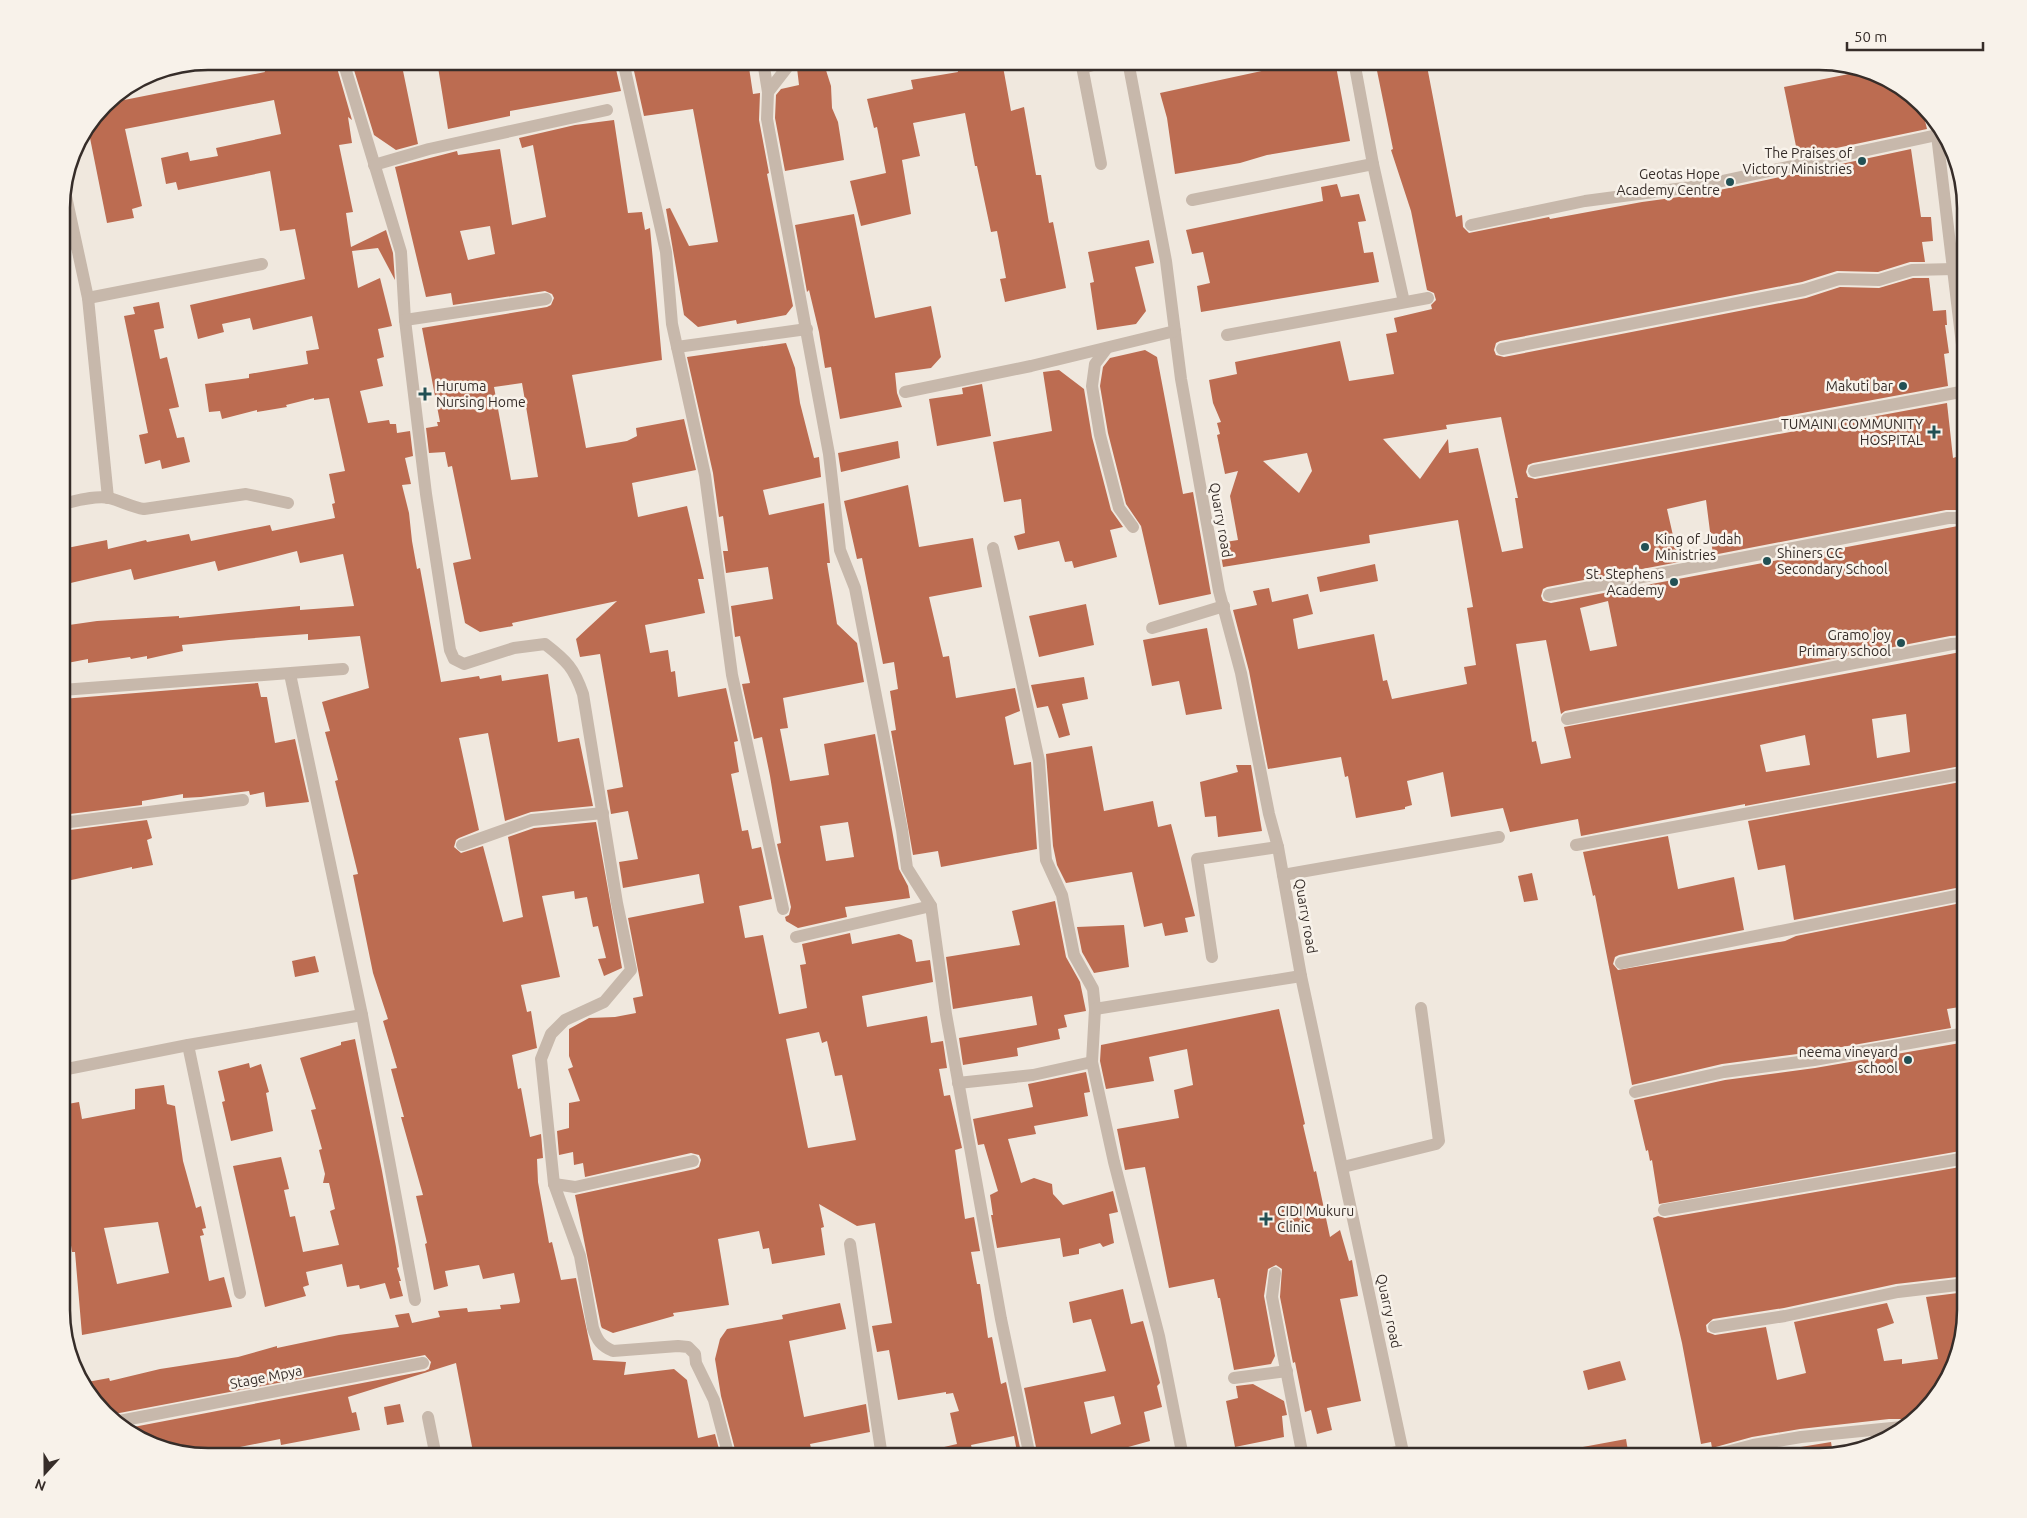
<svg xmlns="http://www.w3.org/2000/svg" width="2027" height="1518" font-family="Ubuntu,sans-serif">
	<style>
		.building { fill: #bc6c51; fill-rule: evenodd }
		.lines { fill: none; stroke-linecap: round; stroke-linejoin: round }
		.minor { stroke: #c7b8ab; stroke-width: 12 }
		.poi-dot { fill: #225054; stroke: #f8f2ea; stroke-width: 2 }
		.labels { text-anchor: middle; stroke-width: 5; stroke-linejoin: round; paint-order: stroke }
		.poi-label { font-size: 14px; fill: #362d29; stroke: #f8f2ea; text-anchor: end }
		.street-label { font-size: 14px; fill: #362d29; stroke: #f8f2ea }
		.rim { fill: none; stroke: #362d29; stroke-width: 2.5 }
	</style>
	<rect width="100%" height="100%" fill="#f0e8de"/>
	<g class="building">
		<polygon points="262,61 335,61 352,120 348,117 352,143 339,145 353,212 346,213 351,247 386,230 393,253 395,280 378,248 352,251 358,288 380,278 392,326 378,329 384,357 377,359 383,386 360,391 368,423 389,420 390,424 396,424 397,433 410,431 413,456 405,458 411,484 402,485 409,513 412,541 417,569 420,568 441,682 479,676 480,679 501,675 502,681 548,674 558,742 579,738 593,806 531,812 505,821 488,733 459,738 479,830 459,838 456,840 454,847 461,853 483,846 503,922 523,917 508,837 534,828 596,822 622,968 604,976 598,959 606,958 598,926 593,927 587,897 575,899 574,891 542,896 560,977 521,985 527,1012 531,1011 537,1048 512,1055 518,1089 521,1088 530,1137 541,1134 543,1158 537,1159 538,1182 549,1243 552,1242 561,1280 576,1278 593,1360 626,1362 624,1375 674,1369 687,1380 698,1438 715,1434 721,1457 628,1457 627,1450 593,1457 578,1457 577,1453 556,1457 474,1457 456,1363 348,1397 352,1413 356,1412 360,1430 281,1445 280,1439 225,1450 226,1457 208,1457 160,1449 123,1429 425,1371 429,1369 431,1362 425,1355 109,1415 82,1383 109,1378 110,1381 160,1369 238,1357 277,1346 277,1348 339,1335 399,1327 395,1315 409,1313 412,1323 440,1317 438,1311 467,1308 468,1312 501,1309 500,1305 519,1303 520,1301 514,1273 483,1279 479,1265 445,1271 448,1286 434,1290 425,1244 427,1243 416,1196 423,1195 401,1117 404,1117 391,1069 397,1068 383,1021 388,1019 373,973 353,875 358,874 335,781 338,780 325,732 330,731 322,702 369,688 360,636 308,640 308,634 229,640 182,645 183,651 147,659 147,656 131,659 130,657 88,663 88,659 62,664 62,626 97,621 179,616 179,618 300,606 300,610 354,606 343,554 300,563 297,551 218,571 215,561 134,580 131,569 62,585 62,549 107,540 108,549 146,540 147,542 189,534 191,541 270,525 272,531 335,518 332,504 335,503 329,474 345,471 329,398 314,400 314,398 286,405 287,407 257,412 257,410 222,419 220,411 209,412 205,384 249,378 249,374 308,364 306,351 319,349 312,316 253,330 250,318 222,324 224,332 198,339 190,305 305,279 295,229 280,231 270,171 178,190 176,182 166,184 161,158 188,152 190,161 218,156 216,148 281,134 274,100 125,129 142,206 132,209 134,218 107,223 88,128 104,104 265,72"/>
		<polygon points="366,61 401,61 418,144 396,150 374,135 354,70 363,67"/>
		<polygon points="437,61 598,61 599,67 615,65 621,91 510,111 510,116 448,129"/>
		<polygon points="641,61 748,61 753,94 760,93 759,120 769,173 767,174 793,306 786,315 737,324 736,320 698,327 684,315 666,209 670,208 689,246 718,242 693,109 644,116 632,62"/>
		<polygon points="956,61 1002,61 1011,111 1024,107 1036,175 1041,175 1049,223 1053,222 1066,288 1005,302 1000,279 1006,278 997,231 991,232 977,166 975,166 965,113 913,123 920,156 902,160 911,214 861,226 850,181 886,173 877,127 874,128 867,99 913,89 911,80 958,72"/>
		<polygon points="1298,61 1335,61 1350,141 1267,155 1240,163 1175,174 1167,118 1160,93 1298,63"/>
		<path d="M1375,61H1426L1456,217L1462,215L1463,227L1469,233L1549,217L1550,219L1642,202L1701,194L1911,149L1921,217H1931L1933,241L1922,242L1925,262H1910L1878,272L1837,271L1802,282L1500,341L1496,343L1494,350L1496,355L1504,357L1806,298L1840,287L1879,288L1913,278H1929L1933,311L1946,310L1947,325H1945L1949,353L1944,354L1948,386L1533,463L1528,465L1526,472L1528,477L1535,479L1947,403L1953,458L1956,457L1961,499L1959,500L1960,510H1946L1713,555L1706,500L1667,509L1679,562L1547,587L1543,589L1541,596L1543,601L1551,603L1958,526L1966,578V635L1950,636L1565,711L1561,714L1546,640L1516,644L1532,742L1536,741L1541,764L1571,758L1564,727L1966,651V765L1745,806V804L1581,836L1578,819L1510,832L1503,808L1451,817L1443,772L1407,781L1412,805L1405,807V809L1356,818L1348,776L1345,777L1341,757L1268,769L1249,671L1233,610L1257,605L1253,591L1269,588L1272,602L1308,594L1313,614L1293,619L1298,649L1374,634L1383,681L1387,680L1392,699L1467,684L1464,667L1476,665L1467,608L1473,607L1458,520L1369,535L1370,543L1223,567L1219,543L1238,540L1230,496L1238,471L1225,474L1217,435L1220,434L1217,423L1221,422L1213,403L1209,380L1237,374L1235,362L1340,341L1349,381L1394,374L1386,334L1397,332L1394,318L1432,309L1431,305L1436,300L1434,293L1427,290L1411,211L1391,150L1393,149ZM1501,417L1518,498H1515L1523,548L1502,552L1478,448L1449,453L1448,439L1420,479L1383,439L1447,429L1446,425ZM1307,453L1312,471L1299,493L1263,461ZM1608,601L1617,646L1590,651L1580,608ZM1906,714L1910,752L1877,758L1872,719ZM1805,735L1810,765L1766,772L1760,745Z"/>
		<polygon points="824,64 831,86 832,108 838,122 844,160 785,171 775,118 776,95 781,89 799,85 797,68"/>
		<polygon points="1869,70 1909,92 1922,108 1927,129 1784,159 1798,156 1784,87"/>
		<path d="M614,120L628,213L642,212L645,230L650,228L662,360L572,375L586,448L627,441L637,436L636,428L684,419L696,470L632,483L638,517L687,506L704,579H698L705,613L645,625L650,653L668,650L671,672L675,671L678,697L726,688L738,741L734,742L739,772L731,774L742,831L748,830L752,849L761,847L772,899L739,906L745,938L763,935L779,1014L807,1008L800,965L806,964L802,944L850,933L852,944L899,934L912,940L916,962L930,960L933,982L862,996L867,1027L927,1016L931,1043L943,1041L947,1068L939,1069L944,1096L950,1095L962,1148L955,1150L965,1219L974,1217L980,1251L971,1252L977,1284H980L988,1338L992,1337L1001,1384L1006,1382L1022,1457H1018L1014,1436L971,1445L974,1457H928L927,1451L957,1444L950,1413L959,1411L953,1393L946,1394V1392L898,1400L889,1350L877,1352L872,1326L892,1323L875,1223L857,1226L819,1204L824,1227L821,1228L825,1255L772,1264L769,1248L763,1249L759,1231L718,1239L729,1305L673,1313L674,1316L613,1333L602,1328L601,1326L575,1195L695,1169L699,1167L701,1160L699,1155L691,1153L585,1177L583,1163L574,1165L573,1152L559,1155L557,1131L569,1128V1103L580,1101L568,1069L573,1067L569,1056V1029L589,1018L615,1017L636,1013L633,998L643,996L628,918L704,903L699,874L623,888L619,862L638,859L628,811L611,814L607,790L623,787L600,654L580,657L576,639L617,601L512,623L513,626L480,632L465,623L453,563L471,559L452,466L448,467L445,452L429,453L426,428L438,426L437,422H440L422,328L547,307L551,305L554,298L552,294L545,291L453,305L451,293L426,297L395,167L457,151L458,155L500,149L512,225L546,217L533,145L522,148L519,138L575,125ZM490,226L495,254L468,260L460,231ZM522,383L538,477L511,480L494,387ZM819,1032L822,1043L827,1041L835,1076L842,1075L856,1140L808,1148L786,1039Z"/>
		<polygon points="1337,184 1341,197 1359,194 1366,221 1358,222 1364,253 1373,252 1379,282 1201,312 1197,286 1210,283 1203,252 1192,254 1186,230 1323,201 1321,187"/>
		<polygon points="854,214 875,318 931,306 941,357 931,368 895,373 897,393 902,407 840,419 831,367 825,368 819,332 809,290 807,292 795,225"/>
		<polygon points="1149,240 1154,263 1135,267 1146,311 1136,324 1097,330 1090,283 1094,282 1088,252"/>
		<polygon points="159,302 164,328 154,330 160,359 167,357 179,407 169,409 177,438 184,437 190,462 162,469 160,460 145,464 139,435 148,433 124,316 135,314 133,307"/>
		<path d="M786,343L795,368L800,403L814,458L819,457L821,477L763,490L769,515L824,503L830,563H827L837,624L857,643L864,682L783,698L788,728L780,729L790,781L829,775L824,744L875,734L899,869L908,886L910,898L845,907L847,917L798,928L786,921L785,917L789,915L791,907L777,844L781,843L770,776L762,737L754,739L742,684L750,683L740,636L735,637L731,606L773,599L768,567L726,573L723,551H728L723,516L719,517L713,473L687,357ZM848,822L854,857L826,861L820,826Z"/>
		<polygon points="1145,350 1157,357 1183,494 1193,492 1211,594 1159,605 1141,526 1126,504 1108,433 1100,386 1103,367 1110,358"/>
		<polygon points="1059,370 1084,389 1092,437 1111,510 1123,527 1110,530 1117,557 1074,568 1072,561 1065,562 1059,541 1018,550 1014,536 1025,533 1021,499 1004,502 993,442 1052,431 1043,372"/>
		<polygon points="982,384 991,436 937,446 929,399 963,394 962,388"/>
		<polygon points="898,441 900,458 841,472 838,453"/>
		<polygon points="908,485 919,547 973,538 982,587 929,597 943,657 949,656 956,698 1015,688 1020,711 1005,717 1014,765 1031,762 1037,849 941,867 938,851 913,855 891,731 896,730 890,691 898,689 894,662 883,664 862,558 857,559 844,501"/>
		<polygon points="1375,564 1378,581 1320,592 1317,577"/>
		<polygon points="1086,604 1094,645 1039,657 1029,616"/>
		<polygon points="1207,628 1222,709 1186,715 1179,681 1152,686 1143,640"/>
		<polygon points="1084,677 1088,699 1062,704 1070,735 1059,738 1048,706 1037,708 1031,685"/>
		<polygon points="258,683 261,697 267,697 275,743 295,739 309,802 266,807 264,792 250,795 249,791 201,797 183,798 183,794 142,801 142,805 62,815 62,712 64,711 62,699"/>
		<polygon points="1092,746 1104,811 1153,801 1158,827 1171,824 1195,916 1185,918 1188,932 1165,936 1162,923 1144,927 1132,872 1066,883 1057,865 1053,846 1046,754"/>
		<polygon points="1236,765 1251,765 1262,831 1218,837 1216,816 1205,817 1200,782 1238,772"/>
		<polygon points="1966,781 1966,843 1963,844 1966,886 1794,920 1785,865 1758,870 1748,821"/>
		<polygon points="147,820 152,838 147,840 153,865 132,869 132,867 62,882 62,831"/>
		<polygon points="1668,836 1678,889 1734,877 1744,930 1619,955 1615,957 1613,964 1618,970 1785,941 1796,936 1966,902 1966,1006 1947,1009 1951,1028 1813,1052 1722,1064 1632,1085 1595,895 1593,896 1583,852"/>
		<polygon points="1532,873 1538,900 1524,902 1518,876"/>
		<polygon points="1055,901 1066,957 1080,982 1086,1011 1064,1015 1067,1027 1058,1029 1060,1039 1017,1048 1018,1056 963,1065 959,1038 1037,1025 1032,996 953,1009 946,957 1020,945 1012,911"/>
		<polygon points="1124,925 1129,967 1094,973 1082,952 1077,927"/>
		<polygon points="315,956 319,972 295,977 292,961"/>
		<polygon points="1279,1009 1305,1124 1303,1125 1314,1172 1316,1171 1330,1237 1340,1230 1349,1261 1352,1260 1358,1296 1340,1299 1361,1401 1327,1408 1332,1430 1317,1434 1311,1410 1305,1412 1295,1362 1293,1363 1280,1297 1282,1269 1276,1265 1268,1269 1264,1296 1275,1356 1271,1364 1234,1370 1220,1298 1218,1298 1214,1279 1169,1288 1145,1167 1125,1170 1117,1129 1179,1118 1174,1090 1193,1085 1187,1049 1149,1057 1154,1081 1106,1089 1100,1061 1101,1045"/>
		<polygon points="355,1039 382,1171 396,1247 399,1267 397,1268 401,1281 399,1281 403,1296 390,1299 385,1283 360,1289 359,1285 347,1287 342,1264 306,1272 309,1285 303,1287 306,1296 265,1307 233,1166 281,1157 289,1189 284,1190 290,1217 295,1216 303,1252 339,1245 330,1211 335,1209 329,1183 323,1183 325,1174 319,1150 322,1149 311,1110 316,1109 300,1058 341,1045 341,1042"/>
		<polygon points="1966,1042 1966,1150 1659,1204 1652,1160 1650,1161 1648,1150 1646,1151 1634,1100 1725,1080 1815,1068"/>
		<polygon points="249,1063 250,1068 261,1064 269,1092 266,1093 273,1131 231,1141 222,1102 225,1101 218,1071"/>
		<polygon points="1086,1072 1090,1092 1084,1093 1088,1116 1034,1126 1036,1134 1008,1139 1021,1183 1034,1178 1052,1184 1053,1194 1063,1205 1113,1191 1118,1212 1109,1214 1114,1243 1103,1247 1100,1243 1079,1249 1079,1254 1063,1257 1060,1238 997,1248 991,1215 993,1215 990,1195 998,1191 984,1144 978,1145 973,1119 1033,1107 1028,1084"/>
		<path d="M164,1085L167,1104L175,1106L183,1161L196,1208L201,1206L206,1228L202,1229L204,1235L200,1236L209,1281L224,1277L232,1307L82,1335L75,1252H72L62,1186V1105L79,1102L82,1119L135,1109V1089ZM158,1222L169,1273L117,1284L104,1228Z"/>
		<polygon points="1966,1166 1966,1276 1896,1284 1784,1308 1713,1319 1706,1325 1707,1332 1715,1335 1766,1327 1777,1380 1806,1373 1794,1322 1887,1303 1894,1323 1877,1329 1884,1361 1902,1359 1902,1364 1938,1359 1926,1297 1966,1292 1966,1310 1958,1358 1935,1399 1908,1422 1902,1419 1889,1419 1800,1429 1752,1437 1712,1448 1711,1442 1701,1444 1682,1343 1653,1218 1658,1216 1665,1218"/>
		<path d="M1123,1289L1131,1324L1143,1321L1160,1383L1157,1386L1162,1407L1144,1412L1150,1441L1092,1457H1038L1024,1388L1106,1371L1091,1319L1073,1323L1069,1302ZM1114,1396L1121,1424L1091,1434L1084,1402Z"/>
		<polygon points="840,1303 846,1329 789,1341 804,1417 866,1404 870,1432 810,1444 813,1457 737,1457 721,1396 715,1359 720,1339 727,1329 783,1319 782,1315"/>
		<polygon points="1620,1361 1626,1380 1588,1390 1583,1371"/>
		<polygon points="1253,1384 1284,1401 1287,1415 1282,1416 1284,1437 1235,1447 1226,1401 1238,1398 1236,1386"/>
		<polygon points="400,1404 404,1422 387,1425 384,1407"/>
		<polygon points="1626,1439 1629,1457 1573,1457 1572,1449"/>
		<polygon points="1831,1442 1833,1454 1819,1457 1740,1457"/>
	</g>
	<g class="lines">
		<g class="minor">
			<path d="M343,61L401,252L405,320L426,494L450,650L454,659L464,664L514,648L545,644C567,661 574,668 583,694L617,903L631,970L604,1002L565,1020L551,1034L541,1059L554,1184L580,1256L593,1328C597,1340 601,1346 613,1351L678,1346L688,1347L695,1354L696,1363L714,1400L729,1457"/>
			<polyline points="623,61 666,252 672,324 705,475 732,675 783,909"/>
			<polyline points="763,61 768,92"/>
			<polyline points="792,61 768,92 767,119 829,454 840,550 855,588 902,830 907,868 931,906 946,1014 1001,1319 1030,1457"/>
			<polyline points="1081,61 1101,164"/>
			<polyline points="1128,61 1166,261 1181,379 1219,591 1241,673 1269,814 1278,847 1301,976 1404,1457"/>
			<polyline points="1354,61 1373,164 1404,302"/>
			<polyline points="1166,63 1172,61"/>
			<polyline points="344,65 358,61"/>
			<polyline points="1082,68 1108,61"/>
			<polyline points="1938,127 1937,135 1966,378"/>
			<polyline points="374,165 429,149 607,110"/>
			<polyline points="64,187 88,298 108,498"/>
			<polyline points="1192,200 1373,164"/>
			<polyline points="1471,225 1585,201 1699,186 1937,135"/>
			<polyline points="62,245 75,243"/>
			<polyline points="88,298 262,264"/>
			<polyline points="405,320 546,299"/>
			<polyline points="1227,335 1428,298"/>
			<polyline points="677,347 807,329"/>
			<polyline points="1107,348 1095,364 1092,386 1100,435 1119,508 1133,527"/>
			<polyline points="1502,349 1804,290 1839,279 1879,280 1912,270 1954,269"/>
			<polyline points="905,392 1031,366 1175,331"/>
			<polyline points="1534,471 1966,391"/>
			<path d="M62,504C76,501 95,495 109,498C121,501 132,507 144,509L246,494L288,503"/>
			<polyline points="993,548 1039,761 1046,860 1062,895 1074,955 1093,989 1095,1009 1092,1062 1114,1162 1159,1336 1183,1457"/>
			<polyline points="1549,595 1948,518 1966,518"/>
			<polyline points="1152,628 1224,606"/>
			<polyline points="290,674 362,1015 415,1300"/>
			<polyline points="62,690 343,669"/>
			<polyline points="1567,719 1952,644 1966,643"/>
			<polyline points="62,823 243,800"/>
			<polyline points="462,845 532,820 603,813"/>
			<polyline points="1576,845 1966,773"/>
			<polyline points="1283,875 1499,837"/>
			<polyline points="796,937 931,906"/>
			<polyline points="1212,957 1197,859 1278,847"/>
			<polyline points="1621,963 1966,894"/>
			<polyline points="1095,1009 1301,976"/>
			<polyline points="188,1045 240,1293"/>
			<polyline points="62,1070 188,1045 362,1015"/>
			<polyline points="958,1083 1033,1075 1092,1062"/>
			<polyline points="1635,1092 1724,1072 1814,1060 1966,1033"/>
			<polyline points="1343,1167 1436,1144 1439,1141 1421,1008"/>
			<polyline points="554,1184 575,1187 693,1161"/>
			<polyline points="1664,1210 1966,1158"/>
			<polyline points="850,1244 882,1457"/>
			<polyline points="1275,1273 1272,1297 1303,1457"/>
			<polyline points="1714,1327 1785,1316 1898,1292 1966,1284"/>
			<polyline points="1234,1378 1287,1371"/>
			<polyline points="428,1417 436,1457"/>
			<polyline points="114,1422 423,1363"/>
			<polyline points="1715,1455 1753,1445 1801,1437 1902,1427"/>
			<polyline points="1372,1457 1403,1451"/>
		</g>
	</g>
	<g class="poi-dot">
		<circle cx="1862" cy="161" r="5"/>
		<circle cx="1730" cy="182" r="5"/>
		<circle cx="1903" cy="386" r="5"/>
		<path d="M422.5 386.5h5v5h5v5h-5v5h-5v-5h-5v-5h5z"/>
		<path d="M1931.5 424.5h5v5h5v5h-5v5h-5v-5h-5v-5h5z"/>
		<circle cx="1645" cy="547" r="5"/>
		<circle cx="1767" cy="561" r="5"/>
		<circle cx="1674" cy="582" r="5"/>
		<circle cx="1901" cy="643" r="5"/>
		<circle cx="1908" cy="1060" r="5"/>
		<path d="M1263.5 1211.5h5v5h5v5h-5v5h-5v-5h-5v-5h5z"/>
	</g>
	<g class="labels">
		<g class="poi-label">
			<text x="1852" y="158">The Praises of<tspan x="1852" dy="16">Victory Ministries</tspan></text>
			<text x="1720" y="179">Geotas Hope<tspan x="1720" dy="16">Academy Centre</tspan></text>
			<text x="436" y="391" text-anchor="start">Huruma<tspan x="436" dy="16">Nursing Home</tspan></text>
			<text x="1893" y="391">Makuti bar</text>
			<text x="1923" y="429">TUMAINI COMMUNITY<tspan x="1923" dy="16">HOSPITAL</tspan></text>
			<text x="1655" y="544" text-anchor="start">King of Judah<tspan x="1655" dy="16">Ministries</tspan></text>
			<text x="1777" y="558" text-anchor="start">Shiners CC<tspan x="1777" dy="16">Secondary School</tspan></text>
			<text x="1664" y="579">St. Stephens<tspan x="1664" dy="16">Academy</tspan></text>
			<text x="1891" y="640">Gramo joy<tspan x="1891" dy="16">Primary school</tspan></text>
			<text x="1898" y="1057">neema vineyard<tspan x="1898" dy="16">school</tspan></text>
			<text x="1277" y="1216" text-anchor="start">CIDI Mukuru<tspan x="1277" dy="16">Clinic</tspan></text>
		</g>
		<g class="street-label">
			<text transform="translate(1221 520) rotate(80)" y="5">Quarry road</text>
			<text transform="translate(1306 916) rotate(80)" y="5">Quarry road</text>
			<text transform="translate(1389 1311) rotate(78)" y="5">Quarry road</text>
			<text transform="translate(266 1377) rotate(-11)" y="5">Stage Mpya</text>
		</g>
	</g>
	<path d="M0 0H2027V1518H0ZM208 70H1819A138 138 0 0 1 1957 208V1310A138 138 0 0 1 1819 1448H208A138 138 0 0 1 70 1310V208A138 138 0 0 1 208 70Z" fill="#f8f2ea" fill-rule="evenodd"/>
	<path class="rim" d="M208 70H1819A138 138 0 0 1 1957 208V1310A138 138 0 0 1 1819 1448H208A138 138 0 0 1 70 1310V208A138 138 0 0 1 208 70Z"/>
	<g transform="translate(45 1473) rotate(201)" stroke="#f8f2ea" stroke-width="4" paint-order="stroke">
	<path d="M0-4L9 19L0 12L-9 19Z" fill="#362d29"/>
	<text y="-8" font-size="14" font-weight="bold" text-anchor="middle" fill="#362d29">N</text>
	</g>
	<path d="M1847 42v8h136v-8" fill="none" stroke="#362d29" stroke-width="2.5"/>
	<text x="1854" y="42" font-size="15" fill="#362d29" stroke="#f8f2ea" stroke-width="4" paint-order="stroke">50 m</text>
</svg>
